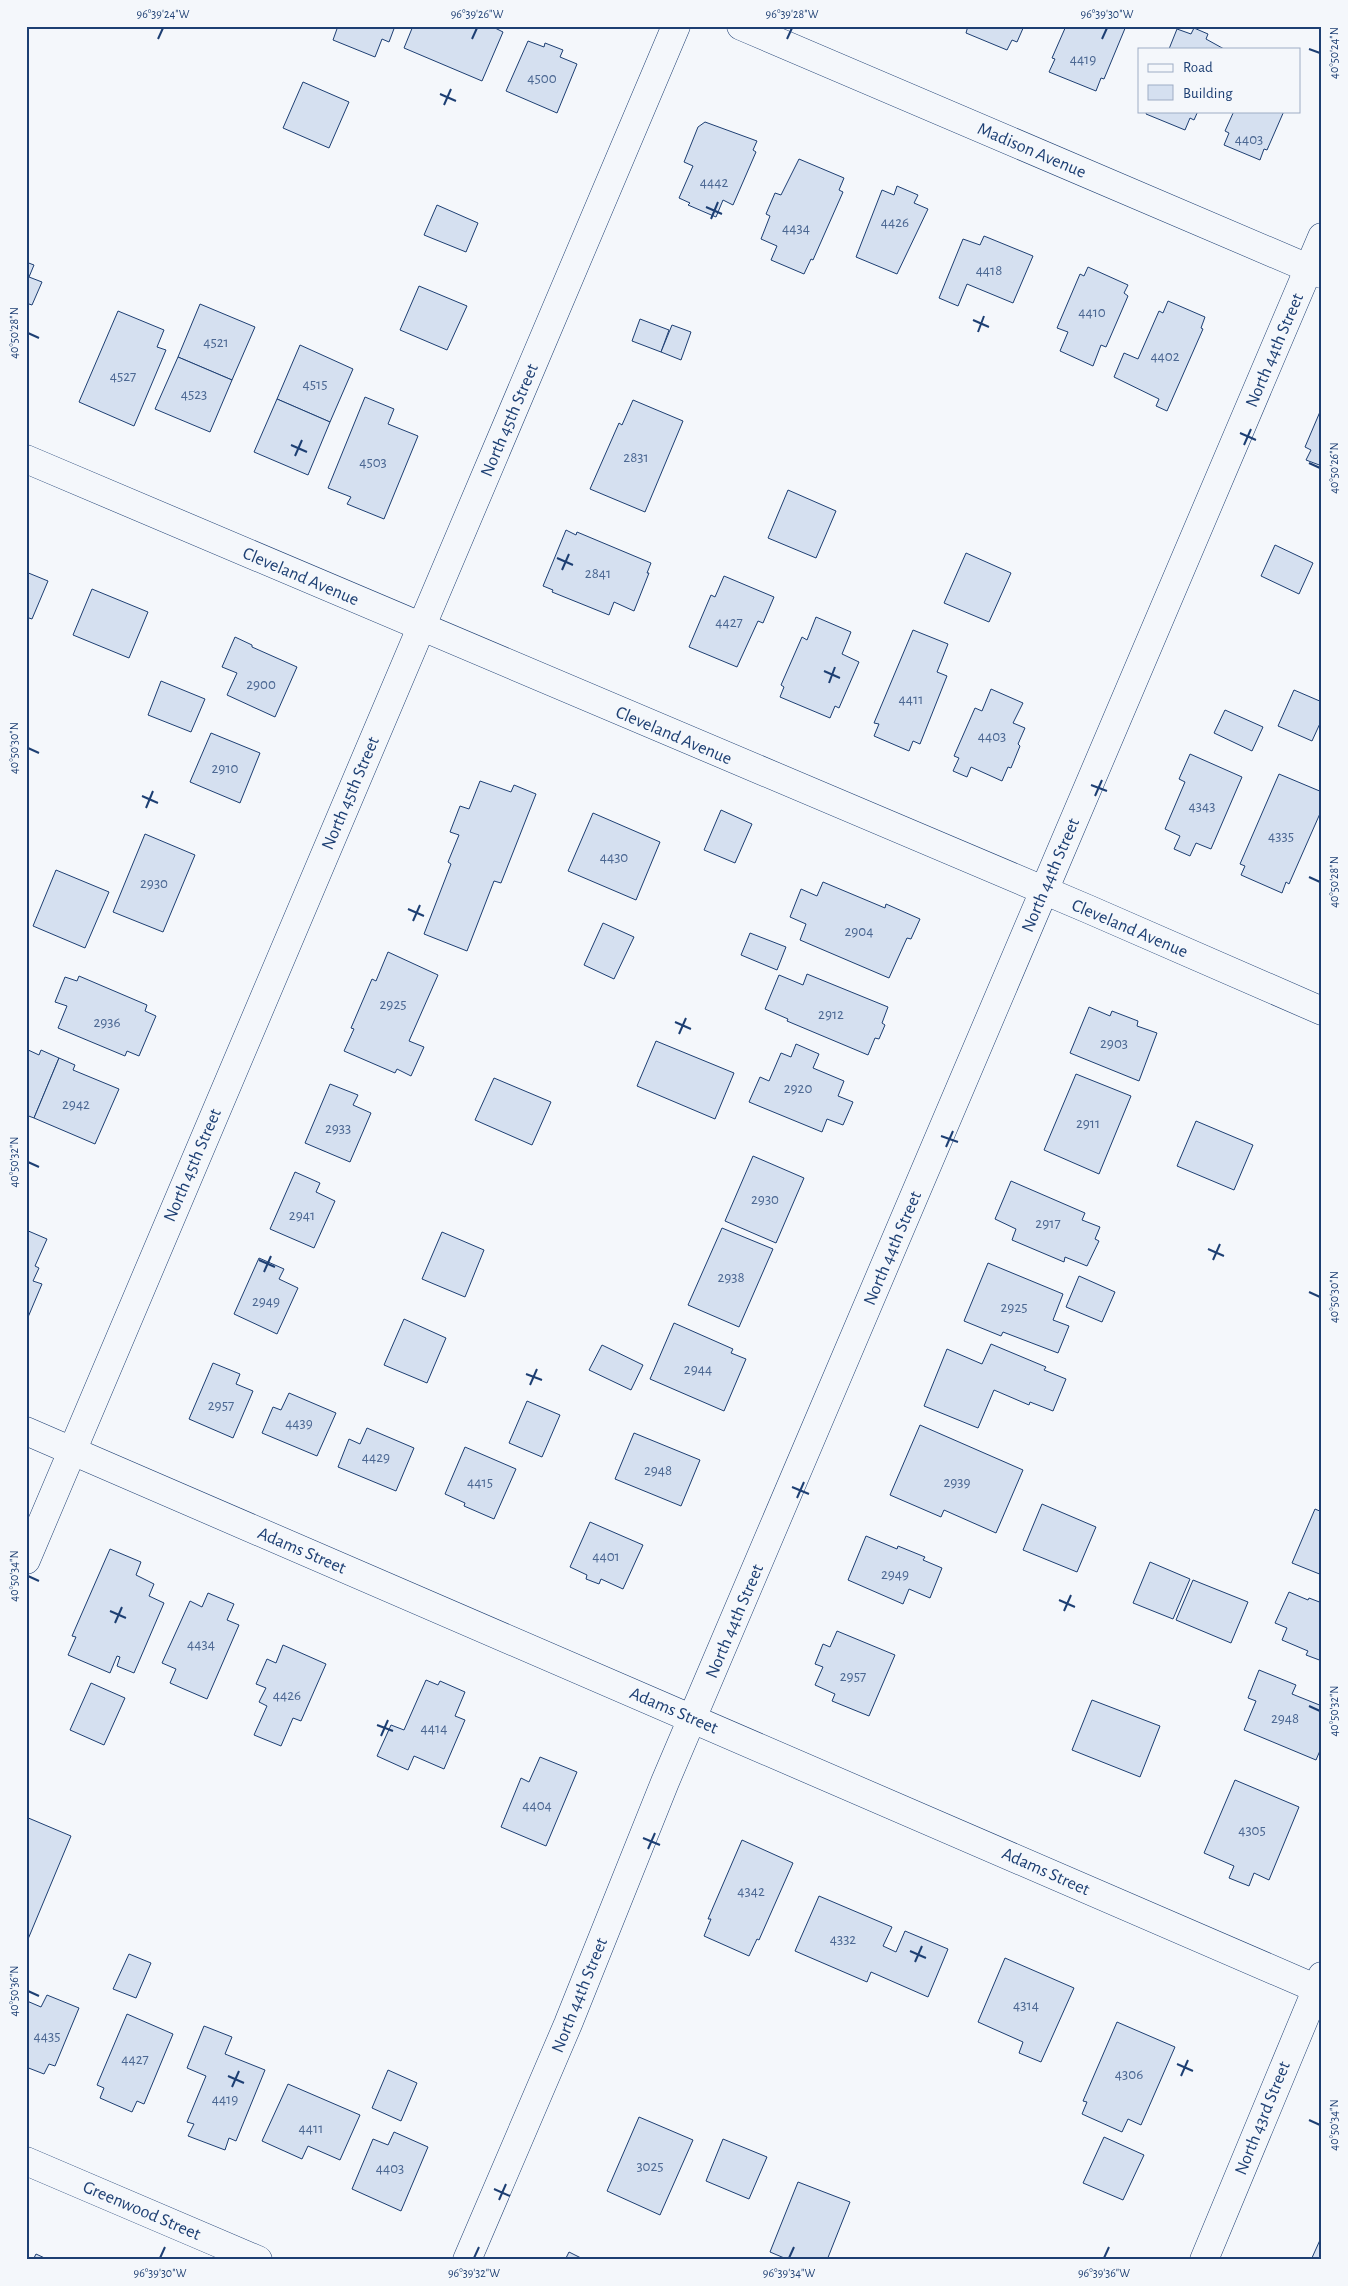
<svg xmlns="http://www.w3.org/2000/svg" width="1348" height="2286" font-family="'Alegreya Sans',sans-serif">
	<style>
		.building { fill: #d5e0f0; stroke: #1d3f73 }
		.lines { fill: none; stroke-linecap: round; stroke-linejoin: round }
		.minor-casing { stroke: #1d3f73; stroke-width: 29 }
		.major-casing { stroke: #1d3f73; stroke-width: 29 }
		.minor { stroke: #f4f7fb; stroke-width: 28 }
		.major { stroke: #f4f7fb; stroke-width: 28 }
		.ticks { fill: none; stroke: #1d3f73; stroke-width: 2 }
		.labels { text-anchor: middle; stroke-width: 4; stroke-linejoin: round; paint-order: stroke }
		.number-label { font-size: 15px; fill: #4b6792 }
		.street-label { font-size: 18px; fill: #1d3f73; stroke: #f4f7fb }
		.neatline { fill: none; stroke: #1d3f73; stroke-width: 2 }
		.ticks-label { font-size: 12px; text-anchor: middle; fill: #1d3f73 }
	</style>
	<rect width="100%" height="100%" fill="#f4f7fb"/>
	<g class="building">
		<polygon points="338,26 395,26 389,42 382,39 375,57 333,40"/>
		<polygon points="413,26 491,26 503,32 482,81 404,48"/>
		<polygon points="968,26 1024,26 1017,42 1012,40 1007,50 966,33"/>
		<polygon points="1066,26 1126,26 1104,79 1101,78 1096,91 1049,72 1055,59 1052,58"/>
		<polygon points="1194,28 1208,34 1206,39 1224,49 1169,49 1177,29 1191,34"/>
		<polygon points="528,41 544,47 545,43 563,50 560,57 577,64 557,113 506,91"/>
		<polygon points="303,82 349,102 329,148 283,128"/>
		<polygon points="1147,111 1198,111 1194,120 1190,118 1185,130 1146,114"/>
		<polygon points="1234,111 1284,111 1267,150 1264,149 1260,160 1224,145 1229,133 1225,131"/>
		<polygon points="705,122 757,141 753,150 756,152 733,205 723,200 716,217 688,205 690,203 679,198 693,166 684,162 698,127"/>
		<polygon points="799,159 844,178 839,190 843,192 813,260 811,259 804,274 771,260 777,246 761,239 770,216 766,214 775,193 781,195"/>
		<polygon points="897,186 918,195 914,203 928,209 897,274 856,257 882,190 894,195"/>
		<polygon points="437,205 478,223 466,252 424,235"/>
		<polygon points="984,236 1033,256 1013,303 967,284 958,306 939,298 963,239 980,245"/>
		<polygon points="26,262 34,265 29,277 42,282 32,305 26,303"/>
		<polygon points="1088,267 1128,285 1124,293 1128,296 1106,347 1101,345 1093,366 1060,351 1068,332 1057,328 1080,274 1084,276"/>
		<polygon points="419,286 467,306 447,350 400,330"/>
		<polygon points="1168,301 1205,317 1201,328 1203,329 1167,411 1156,406 1159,399 1114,377 1124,353 1138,359 1159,311 1163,313"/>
		<polygon points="200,304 255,327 232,380 178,357"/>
		<polygon points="118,311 164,330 157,347 166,350 134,426 79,402"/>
		<polygon points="640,319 669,330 661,352 632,341"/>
		<polygon points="672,325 691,332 681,360 661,352"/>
		<polygon points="300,345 353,369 330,422 277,399"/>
		<polygon points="178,357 232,380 210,432 155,409"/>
		<polygon points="365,397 394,409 388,424 418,436 384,519 347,504 351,497 328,488"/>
		<polygon points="277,399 330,422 308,475 254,452"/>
		<polygon points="633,400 683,421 645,512 590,489 619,423 622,425"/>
		<polygon points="1322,407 1322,466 1306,460 1311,450 1305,447"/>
		<polygon points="788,490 836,511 816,558 768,538"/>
		<polygon points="566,530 576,535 577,532 651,563 647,573 649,573 634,611 614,602 609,615 552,592 553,590 543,586"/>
		<polygon points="1275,545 1313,563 1299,594 1261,576"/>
		<polygon points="966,553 1011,573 989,622 944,603"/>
		<polygon points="26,572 48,581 32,619 26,617"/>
		<polygon points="724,576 774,597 763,623 758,621 737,667 689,647 711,595 715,597"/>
		<polygon points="92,589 148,612 129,658 73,635"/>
		<polygon points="816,617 851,632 842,654 859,662 839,708 835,706 830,718 780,697 784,687 781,685 802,637 807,640"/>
		<polygon points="913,630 948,644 937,672 947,676 920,744 913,741 909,751 874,736 879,724 874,723"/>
		<polygon points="235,637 252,645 252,647 297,667 275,717 227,695 237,673 222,667"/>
		<polygon points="161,681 205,699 191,732 148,715"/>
		<polygon points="991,689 1023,703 1013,723 1025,728 1018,744 1020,746 1011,768 1008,767 1002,781 971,767 967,777 953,771 959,758 954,756 975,708 982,711"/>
		<polygon points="1294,690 1322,702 1322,719 1312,741 1278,726"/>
		<polygon points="1225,710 1263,727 1252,751 1214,733"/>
		<polygon points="211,733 260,753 240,803 190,782"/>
		<polygon points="1190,754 1242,777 1211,849 1196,843 1190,856 1174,849 1180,836 1165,829 1185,782 1179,779"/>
		<polygon points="1279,774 1322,792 1322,809 1289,884 1286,882 1282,893 1241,875 1245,866 1240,864"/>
		<polygon points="480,781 511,792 514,785 536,794 501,883 494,881 467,951 424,934 451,864 448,862 459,835 450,832 460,806 469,809"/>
		<polygon points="721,810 752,824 735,863 704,850"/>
		<polygon points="593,813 660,842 636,900 568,871"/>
		<polygon points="145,834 195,855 163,932 113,912"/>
		<polygon points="56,870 109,892 85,948 33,926"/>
		<polygon points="823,882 885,908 886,904 920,919 911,939 907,938 889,978 800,940 806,924 790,917 801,889 817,896"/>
		<polygon points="603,923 634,937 614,979 584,965"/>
		<polygon points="750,933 786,947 777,970 741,955"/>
		<polygon points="388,952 438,975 409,1041 424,1047 411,1076 397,1069 395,1073 344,1051 354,1029 351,1028 372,979 376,981"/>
		<polygon points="807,974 888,1007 882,1023 885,1025 879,1039 875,1038 868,1055 787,1021 788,1019 765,1009 779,975 803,985"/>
		<polygon points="79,976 147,1005 145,1011 156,1016 139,1056 127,1051 125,1056 58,1028 67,1006 55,1002 65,977 77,981"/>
		<polygon points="1089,1007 1110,1016 1112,1011 1138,1021 1137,1026 1157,1033 1139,1081 1070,1053"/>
		<polygon points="656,1041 734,1073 715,1119 637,1086"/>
		<polygon points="796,1044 819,1054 813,1068 844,1081 838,1096 853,1102 843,1125 827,1119 822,1132 749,1102 760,1077 769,1081 781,1053 791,1057"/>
		<polygon points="26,1049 39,1055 41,1050 59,1058 34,1118 26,1115"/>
		<polygon points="59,1058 75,1065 73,1070 119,1089 95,1144 34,1118"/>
		<polygon points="1076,1074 1131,1096 1099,1174 1044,1150"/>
		<polygon points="494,1078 551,1102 532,1145 475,1120"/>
		<polygon points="330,1084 358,1095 353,1105 371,1113 350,1162 305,1143"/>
		<polygon points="1196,1121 1253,1145 1234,1190 1177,1166"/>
		<polygon points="753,1156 804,1178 776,1243 725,1221"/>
		<polygon points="295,1172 320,1183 316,1192 335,1201 314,1248 270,1229"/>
		<polygon points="1011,1181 1085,1213 1082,1220 1100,1227 1095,1239 1099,1241 1087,1266 1065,1257 1064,1262 1012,1240 1016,1229 995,1219"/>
		<polygon points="722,1228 773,1249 739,1327 688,1305"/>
		<polygon points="26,1230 47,1239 35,1266 39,1268 33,1281 42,1284 26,1322"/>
		<polygon points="442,1232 484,1250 465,1297 422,1279"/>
		<polygon points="259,1258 284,1269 279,1279 298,1288 277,1334 234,1314"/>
		<polygon points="988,1263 1063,1294 1053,1320 1069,1326 1058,1353 1003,1332 1001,1336 964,1321"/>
		<polygon points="1079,1276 1115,1292 1102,1322 1066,1307"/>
		<polygon points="404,1319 446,1338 427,1383 384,1365"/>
		<polygon points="674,1323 733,1349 731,1353 746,1359 724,1411 650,1379"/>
		<polygon points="991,1344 1046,1367 1044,1370 1066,1379 1053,1411 1030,1402 1029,1405 994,1390 978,1428 924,1406 947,1349 982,1364"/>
		<polygon points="602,1345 643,1365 631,1390 589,1370"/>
		<polygon points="213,1363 240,1374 236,1384 253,1391 233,1438 189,1419"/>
		<polygon points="289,1393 336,1413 317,1456 262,1433 273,1407 281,1410"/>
		<polygon points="527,1401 560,1415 542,1457 509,1443"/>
		<polygon points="920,1425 1023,1470 996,1533 944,1510 941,1517 890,1495"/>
		<polygon points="367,1428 414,1448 396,1491 338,1467 349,1439 360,1444"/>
		<polygon points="634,1433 700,1460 681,1506 615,1479"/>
		<polygon points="465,1447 516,1469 494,1519 464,1506 465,1503 445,1494"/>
		<polygon points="1042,1504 1096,1527 1077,1572 1023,1550"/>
		<polygon points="1315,1509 1322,1512 1322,1575 1292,1563"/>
		<polygon points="590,1522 643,1545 623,1589 601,1579 599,1584 586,1579 587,1575 570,1567"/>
		<polygon points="866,1536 897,1549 898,1546 925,1557 923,1560 942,1568 930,1598 909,1589 903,1604 848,1580"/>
		<polygon points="110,1549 141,1562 136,1575 154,1584 149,1596 164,1603 134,1673 117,1666 120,1657 117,1656 110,1673 68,1655 76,1637 72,1636"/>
		<polygon points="1150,1562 1190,1579 1173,1619 1133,1603"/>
		<polygon points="1193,1580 1248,1602 1231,1643 1176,1620"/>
		<polygon points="1289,1592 1308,1600 1309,1598 1322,1603 1322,1661 1306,1655 1308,1651 1282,1640 1287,1628 1275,1623"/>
		<polygon points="208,1593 234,1604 227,1620 239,1625 207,1699 170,1683 176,1669 162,1663 190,1601 202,1607"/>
		<polygon points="837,1631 895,1655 869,1716 832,1701 835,1694 815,1685 823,1667 815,1664 823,1644 830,1647"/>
		<polygon points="283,1645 326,1664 301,1721 293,1718 281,1746 254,1735 267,1706 259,1702 266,1688 256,1684 267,1659 276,1663"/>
		<polygon points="1259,1670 1296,1685 1292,1694 1322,1706 1322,1746 1316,1760 1244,1730 1256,1701 1248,1698"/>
		<polygon points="426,1680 438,1685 440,1681 465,1692 455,1716 465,1720 444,1769 414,1756 408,1770 377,1756 391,1725 404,1730"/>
		<polygon points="91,1683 125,1698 104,1745 70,1730"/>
		<polygon points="1092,1700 1160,1726 1140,1777 1072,1750"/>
		<polygon points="540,1757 577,1772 546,1846 501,1827 521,1778 529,1782"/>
		<polygon points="1235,1780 1299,1807 1269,1880 1254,1873 1249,1886 1229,1878 1234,1866 1204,1853"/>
		<polygon points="26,1817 71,1836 26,1944"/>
		<polygon points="742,1840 793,1863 759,1940 757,1939 749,1956 704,1936 711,1919 708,1919"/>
		<polygon points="819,1896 892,1927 883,1946 896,1952 905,1931 948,1949 928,1997 871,1972 867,1982 795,1951"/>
		<polygon points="129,1954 151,1963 136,1998 113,1989"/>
		<polygon points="1005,1958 1074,1988 1041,2062 1019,2053 1023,2042 978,2022"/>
		<polygon points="47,1995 79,2008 55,2066 49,2064 44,2074 26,2067 26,2003 27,2001 41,2007"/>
		<polygon points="127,2014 173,2034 144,2104 137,2101 132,2112 100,2098 104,2088 97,2085"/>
		<polygon points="1117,2022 1175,2047 1141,2125 1128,2119 1122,2132 1082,2114 1087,2102 1083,2101"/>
		<polygon points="204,2026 232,2037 225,2054 265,2070 236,2141 229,2138 225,2150 188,2136 194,2124 187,2122 206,2076 187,2068"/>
		<polygon points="388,2070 417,2083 401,2121 372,2108"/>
		<polygon points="288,2084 360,2115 340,2160 308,2146 302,2159 262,2141"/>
		<polygon points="639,2117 693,2140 660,2215 607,2191"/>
		<polygon points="394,2132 428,2147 401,2211 352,2189 373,2139 388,2145"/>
		<polygon points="1104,2137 1144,2155 1123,2200 1083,2183"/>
		<polygon points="723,2139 767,2157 749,2199 706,2181"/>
		<polygon points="798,2182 850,2202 827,2260 789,2260 770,2252"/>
		<polygon points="1320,2240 1322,2260 1311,2260"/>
		<polygon points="569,2252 585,2260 565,2260"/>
		<polygon points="36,2254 49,2260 33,2260"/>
	</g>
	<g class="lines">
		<g class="minor-casing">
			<g id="minor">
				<polyline points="741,26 1322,274"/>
				<polyline points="26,459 1088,909 1322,1011"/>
				<polyline points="26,1560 676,26"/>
				<polyline points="26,2161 258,2260"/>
				<polyline points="467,2260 568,2024 665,1782 1322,237"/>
				<polyline points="1204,2260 1322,1976"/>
			</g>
		</g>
		<g class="major-casing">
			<polyline id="major" points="26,1431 1322,1991"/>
		</g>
		<use href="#minor" class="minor"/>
		<use href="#major" class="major"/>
	</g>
	<path class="ticks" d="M158,39L163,28M472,39L477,28M787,39L792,28M1102,39L1107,28M1309,49L1320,53M440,94L456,101M444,105L451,89M706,207L722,214M711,219L718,202M973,320L989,327M978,332L984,316M28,333L39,338M1240,433L1256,440M291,445L307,452M1244,445L1251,429M295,456L302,440M1309,463L1320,468M557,558L573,565M562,570L569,554M824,671L840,678M829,683L835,667M28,748L39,753M1091,785L1107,791M142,796L158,803M1095,796L1102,780M146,808L153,791M1309,877L1320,882M408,909L424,916M413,921L420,905M675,1022L691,1029M679,1034L686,1018M941,1136L958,1142M946,1147L953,1131M28,1162L39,1167M1208,1249L1224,1256M259,1260L275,1267M1213,1260L1220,1244M264,1272L271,1256M1309,1292L1320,1297M526,1374L542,1380M530,1385L537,1369M792,1487L809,1494M797,1498L804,1482M28,1576L39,1581M1059,1600L1075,1607M110,1611L126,1618M1064,1611L1071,1595M115,1623L122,1607M1309,1706L1320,1711M377,1725L393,1731M381,1736L388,1720M643,1838L660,1845M648,1849L655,1833M910,1951L926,1958M915,1962L922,1946M28,1991L39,1996M1177,2064L1193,2071M228,2076L244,2083M1181,2076L1188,2060M232,2087L239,2071M1309,2120L1320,2125M494,2189L510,2196M499,2200L506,2184M160,2258L165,2247M474,2258L479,2247M789,2258L794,2247M1104,2258L1109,2247"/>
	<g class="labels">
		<g class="number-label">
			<text x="1083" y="64">4419</text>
			<text x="542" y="83">4500</text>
			<text x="1249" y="144">4403</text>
			<text x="714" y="187">4442</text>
			<text x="895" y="227">4426</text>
			<text x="796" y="233">4434</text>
			<text x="989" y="275">4418</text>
			<text x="1092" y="317">4410</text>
			<text x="216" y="347">4521</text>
			<text x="1165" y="361">4402</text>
			<text x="123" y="381">4527</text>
			<text x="315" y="389">4515</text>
			<text x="194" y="399">4523</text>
			<text x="636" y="462">2831</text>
			<text x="373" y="467">4503</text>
			<text x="598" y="578">2841</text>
			<text x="729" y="627">4427</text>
			<text x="261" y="689">2900</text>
			<text x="911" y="704">4411</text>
			<text x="992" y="741">4403</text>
			<text x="225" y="773">2910</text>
			<text x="1202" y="811">4343</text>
			<text x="1281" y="841">4335</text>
			<text x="614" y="862">4430</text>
			<text x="154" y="888">2930</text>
			<text x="859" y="936">2904</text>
			<text x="393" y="1009">2925</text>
			<text x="831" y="1019">2912</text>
			<text x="107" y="1027">2936</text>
			<text x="1114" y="1048">2903</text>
			<text x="798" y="1093">2920</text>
			<text x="76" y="1109">2942</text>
			<text x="1088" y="1128">2911</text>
			<text x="338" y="1133">2933</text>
			<text x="765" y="1204">2930</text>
			<text x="302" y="1220">2941</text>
			<text x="1048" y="1228">2917</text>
			<text x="731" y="1282">2938</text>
			<text x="266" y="1306">2949</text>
			<text x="1014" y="1312">2925</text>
			<text x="698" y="1374">2944</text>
			<text x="221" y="1410">2957</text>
			<text x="299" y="1428">4439</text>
			<text x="376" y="1462">4429</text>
			<text x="658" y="1475">2948</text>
			<text x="480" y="1487">4415</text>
			<text x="957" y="1487">2939</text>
			<text x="606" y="1561">4401</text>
			<text x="895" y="1579">2949</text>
			<text x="201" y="1649">4434</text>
			<text x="853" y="1681">2957</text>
			<text x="287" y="1700">4426</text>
			<text x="1285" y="1723">2948</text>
			<text x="434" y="1733">4414</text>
			<text x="537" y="1810">4404</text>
			<text x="1252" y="1835">4305</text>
			<text x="751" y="1896">4342</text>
			<text x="843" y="1944">4332</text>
			<text x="1026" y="2010">4314</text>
			<text x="47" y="2041">4435</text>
			<text x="135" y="2064">4427</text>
			<text x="1129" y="2079">4306</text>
			<text x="225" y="2104">4419</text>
			<text x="311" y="2133">4411</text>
			<text x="650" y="2171">3025</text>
			<text x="390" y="2173">4403</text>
		</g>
		<g class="street-label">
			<text transform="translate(1032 150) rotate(23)" y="6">Madison Avenue</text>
			<text transform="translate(1274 350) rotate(-67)" y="6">North 44th Street</text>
			<text transform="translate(509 420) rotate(-67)" y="6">North 45th Street</text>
			<text transform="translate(301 576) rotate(23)" y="6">Cleveland Avenue</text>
			<text transform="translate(674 735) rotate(23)" y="6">Cleveland Avenue</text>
			<text transform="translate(350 793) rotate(-67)" y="6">North 45th Street</text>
			<text transform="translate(1050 875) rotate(-67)" y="6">North 44th Street</text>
			<text transform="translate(1130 928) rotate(23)" y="6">Cleveland Avenue</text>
			<text transform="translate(192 1165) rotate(-67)" y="6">North 45th Street</text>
			<text transform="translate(892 1248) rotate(-67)" y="6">North 44th Street</text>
			<text transform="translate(302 1550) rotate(23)" y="6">Adams Street</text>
			<text transform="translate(734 1621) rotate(-67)" y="6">North 44th Street</text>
			<text transform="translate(674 1710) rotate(23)" y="6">Adams Street</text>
			<text transform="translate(1046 1871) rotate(24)" y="6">Adams Street</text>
			<text transform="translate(579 1995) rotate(-68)" y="6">North 44th Street</text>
			<text transform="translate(1262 2118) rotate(-68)" y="6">North 43rd Street</text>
			<text transform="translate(142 2210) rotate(23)" y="6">Greenwood Street</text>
		</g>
	</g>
	<rect width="1348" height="2286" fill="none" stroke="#f4f7fb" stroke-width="55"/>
	<rect x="1138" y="48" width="162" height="65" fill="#f4f7fb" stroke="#9eadc5"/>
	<rect x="1148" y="64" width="25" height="8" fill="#f4f7fb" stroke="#9eadc5"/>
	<text x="1183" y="72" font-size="15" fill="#1d3f73">Road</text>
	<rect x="1148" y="85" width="25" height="15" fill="#d5e0f0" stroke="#9eadc5"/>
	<text x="1183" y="98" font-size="15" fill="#1d3f73">Building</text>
	<rect x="28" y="28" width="1292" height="2230" class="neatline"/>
	<g class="ticks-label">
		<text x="163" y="18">96°39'24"W</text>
		<text x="477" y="18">96°39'26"W</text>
		<text x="792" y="18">96°39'28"W</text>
		<text x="1107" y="18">96°39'30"W</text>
		<text transform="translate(1334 53) rotate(-90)" y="4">40°50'24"N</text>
		<text transform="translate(14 333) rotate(-90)" y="4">40°50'28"N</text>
		<text transform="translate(1334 468) rotate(-90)" y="4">40°50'26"N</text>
		<text transform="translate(14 748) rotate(-90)" y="4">40°50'30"N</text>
		<text transform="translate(1334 882) rotate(-90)" y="4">40°50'28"N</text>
		<text transform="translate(14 1162) rotate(-90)" y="4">40°50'32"N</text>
		<text transform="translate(1334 1297) rotate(-90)" y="4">40°50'30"N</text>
		<text transform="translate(14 1576) rotate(-90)" y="4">40°50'34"N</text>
		<text transform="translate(1334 1711) rotate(-90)" y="4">40°50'32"N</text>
		<text transform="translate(14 1991) rotate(-90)" y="4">40°50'36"N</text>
		<text transform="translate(1334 2125) rotate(-90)" y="4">40°50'34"N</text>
		<text x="160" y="2277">96°39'30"W</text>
		<text x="474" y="2277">96°39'32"W</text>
		<text x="789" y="2277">96°39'34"W</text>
		<text x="1104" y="2277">96°39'36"W</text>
	</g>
</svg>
